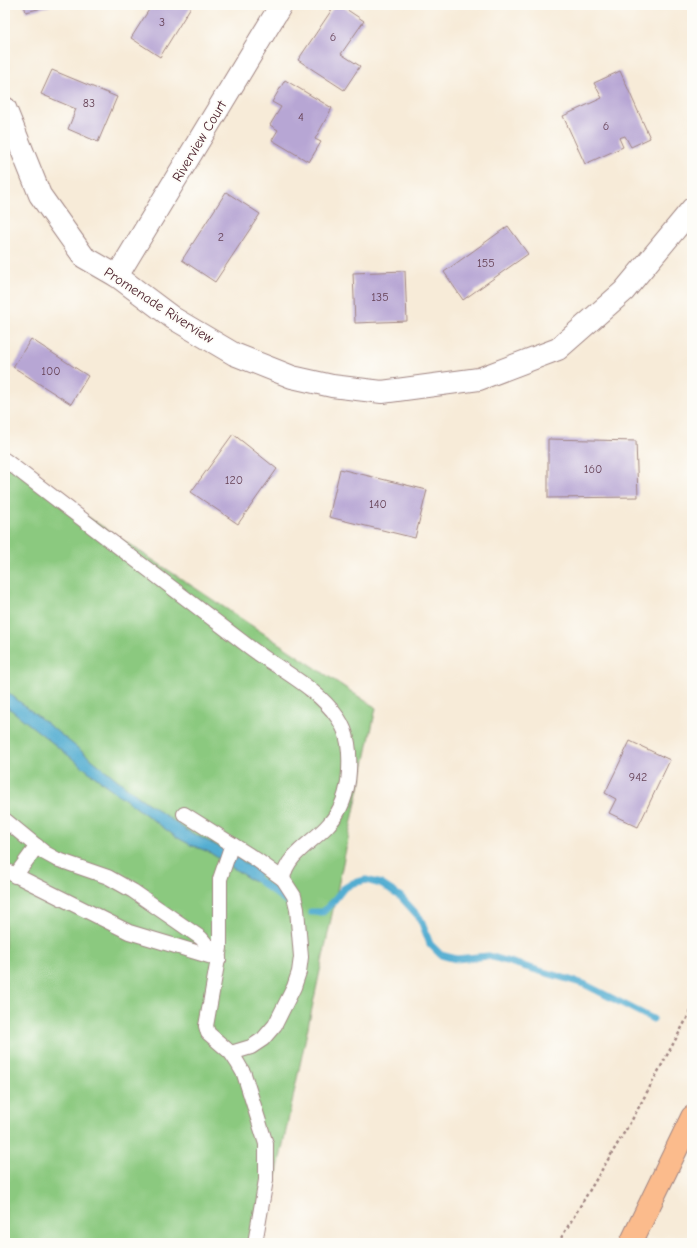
<svg xmlns="http://www.w3.org/2000/svg" width="697" height="1248" font-family="'Comic Neue',sans-serif">
	<style>
		.green { fill: #8bc97f; stroke: #6a7455 }
		.water { fill: #53add1; stroke: #4e667e }
		.lines { fill: none; stroke-linecap: round; stroke-linejoin: round }
		.stream { stroke: #53add1; stroke-width: 7 }
		.building { fill: #b7a6d4 }
		.service-casing { stroke: #a08582; stroke-width: 16 }
		.minor-casing { stroke: #a08582; stroke-width: 24 }
		.primary-casing { stroke: #a08582; stroke-width: 24 }
		.path { stroke: #a08582; stroke-width: 2.5; stroke-dasharray: 3 3; stroke-linecap: butt }
		.service { stroke: #fff; stroke-width: 14 }
		.minor { stroke: #fff; stroke-width: 22 }
		.primary { stroke: #fbbb8c; stroke-width: 22 }
		.labels { text-anchor: middle; stroke-width: 3.5; stroke-linejoin: round; paint-order: stroke }
		.number-label { font-size: 12px; fill: #654155 }
		.street-label { font-size: 14px; fill: #4a1f2b; stroke: #fdfcf7 }
	</style>
	<rect width="100%" height="100%" fill="#fdfcf7"/>
	<filter id="ink" filterUnits="userSpaceOnUse"><feTurbulence type="fractalNoise" baseFrequency=".025" numOctaves="2"/><feDisplacementMap in="SourceGraphic" scale="8" xChannelSelector="R" yChannelSelector="G"/><feConvolveMatrix kernelMatrix="1 2 1 2 8 2 1 2 1" color-interpolation-filters="sRGB"/></filter>
	<filter id="wash" filterUnits="userSpaceOnUse"><feTurbulence type="fractalNoise" baseFrequency=".012" numOctaves="4" result="noise"/><feDisplacementMap in="SourceGraphic" scale="16" xChannelSelector="R" yChannelSelector="G"/><feGaussianBlur stdDeviation="0.9" result="paint"/><feColorMatrix in="noise" values="0 0 0 0 0 0 0 0 0 0 0 0 0 0 0 0 0 1.4 0 .05"/><feComposite in="paint" operator="in"/></filter>
	<g filter="url(#wash)">
		<rect width="100%" height="100%" fill="#f7ebd8"/>
		<polygon class="green" points="5,462 376,708 262,1243 5,1243"/>
		<polygon class="water" points="5,690 139,797 186,830 225,850 261,873 254,882 209,852 191,845 176,837 103,783 5,705"/>
		<g class="lines">
			<g class="stream">
				<polyline points="250,874 286,901"/>
				<polyline points="311,912 323,912 332,903 343,889 353,883 366,880 381,884 401,897 420,918 430,944 441,955 456,959 489,956 584,984 653,1019"/>
			</g>
		</g>
		<g id="blocks">
			<g class="building">
				<polygon points="24,5 50,5 50,6 26,12"/>
				<polygon points="152,5 192,5 160,57 131,38"/>
				<polygon points="335,5 340,5 364,21 341,54 360,66 344,90 298,60"/>
				<polygon points="52,70 117,97 98,142 68,129 76,109 41,94"/>
				<polygon points="620,71 650,138 631,147 625,136 619,138 623,147 585,164 563,116 602,98 594,83"/>
				<polygon points="285,80 332,108 315,139 321,142 309,162 272,140 278,130 270,125 281,107 272,102"/>
				<polygon points="226,192 260,214 215,282 182,260"/>
				<polygon points="508,226 528,254 463,300 444,272"/>
				<polygon points="405,271 407,321 355,323 353,273"/>
				<polygon points="31,339 88,376 71,404 13,367"/>
				<polygon points="233,434 277,469 238,524 191,492"/>
				<polygon points="548,439 636,441 638,497 548,498"/>
				<polygon points="340,469 427,490 415,538 329,517"/>
				<polygon points="630,741 670,760 638,827 609,813 616,799 605,793"/>
			</g>
		</g>
	</g>
	<g filter="url(#ink)">
		<use href="#blocks" fill-opacity="0" stroke="#a08582" stroke-width="1"/>
		<g class="lines">
			<g class="service-casing">
				<g id="service">
					<path d="M5,460C86,522 167,584 248,646C278,669 317,687 338,718C349,734 350,752 349,771C348,790 342,810 329,824C314,842 286,854 283,879"/>
					<polyline points="184,814 257,860 283,879 294,896 297,909 301,957 299,972 294,987 275,1025 263,1039 251,1047 231,1053"/>
					<polyline points="5,820 45,853 56,859 108,877 133,891 201,938 219,959"/>
					<polyline points="232,844 220,879 220,948 206,1026 208,1033 231,1053 237,1062 244,1074 266,1144 266,1180 255,1243"/>
					<polyline points="5,870 129,932 219,959"/>
					<polyline points="15,876 37,846"/>
				</g>
			</g>
			<g class="minor-casing">
				<g id="minor">
					<polyline points="5,108 40,195 84,257 117,276 173,318 234,354 292,377 332,386 382,392 479,379 558,349 624,291 692,209"/>
					<polyline points="117,276 281,5"/>
				</g>
			</g>
			<g class="primary-casing">
				<polyline id="primary" points="631,1243 692,1117"/>
			</g>
			<polyline class="path" points="558,1243 633,1118 692,1009"/>
			<use href="#service" class="service"/>
			<use href="#minor" class="minor"/>
			<use href="#primary" class="primary"/>
		</g>
	</g>
	<g class="labels">
		<g class="number-label">
			<text x="162" y="26">3</text>
			<text x="333" y="41">6</text>
			<text x="89" y="107">83</text>
			<text x="301" y="121">4</text>
			<text x="606" y="130">6</text>
			<text x="221" y="241">2</text>
			<text x="486" y="267">155</text>
			<text x="380" y="301">135</text>
			<text x="51" y="375">100</text>
			<text x="593" y="473">160</text>
			<text x="234" y="484">120</text>
			<text x="378" y="508">140</text>
			<text x="638" y="781">942</text>
		</g>
		<g class="street-label">
			<text transform="translate(199 141) rotate(-59)" y="5">Riverview Court</text>
			<text transform="translate(159 305) rotate(33)" y="5">Promenade Riverview</text>
		</g>
	</g>
	<rect width="697" height="1248" fill="none" stroke="#fdfcf7" stroke-width="20"/>
</svg>
